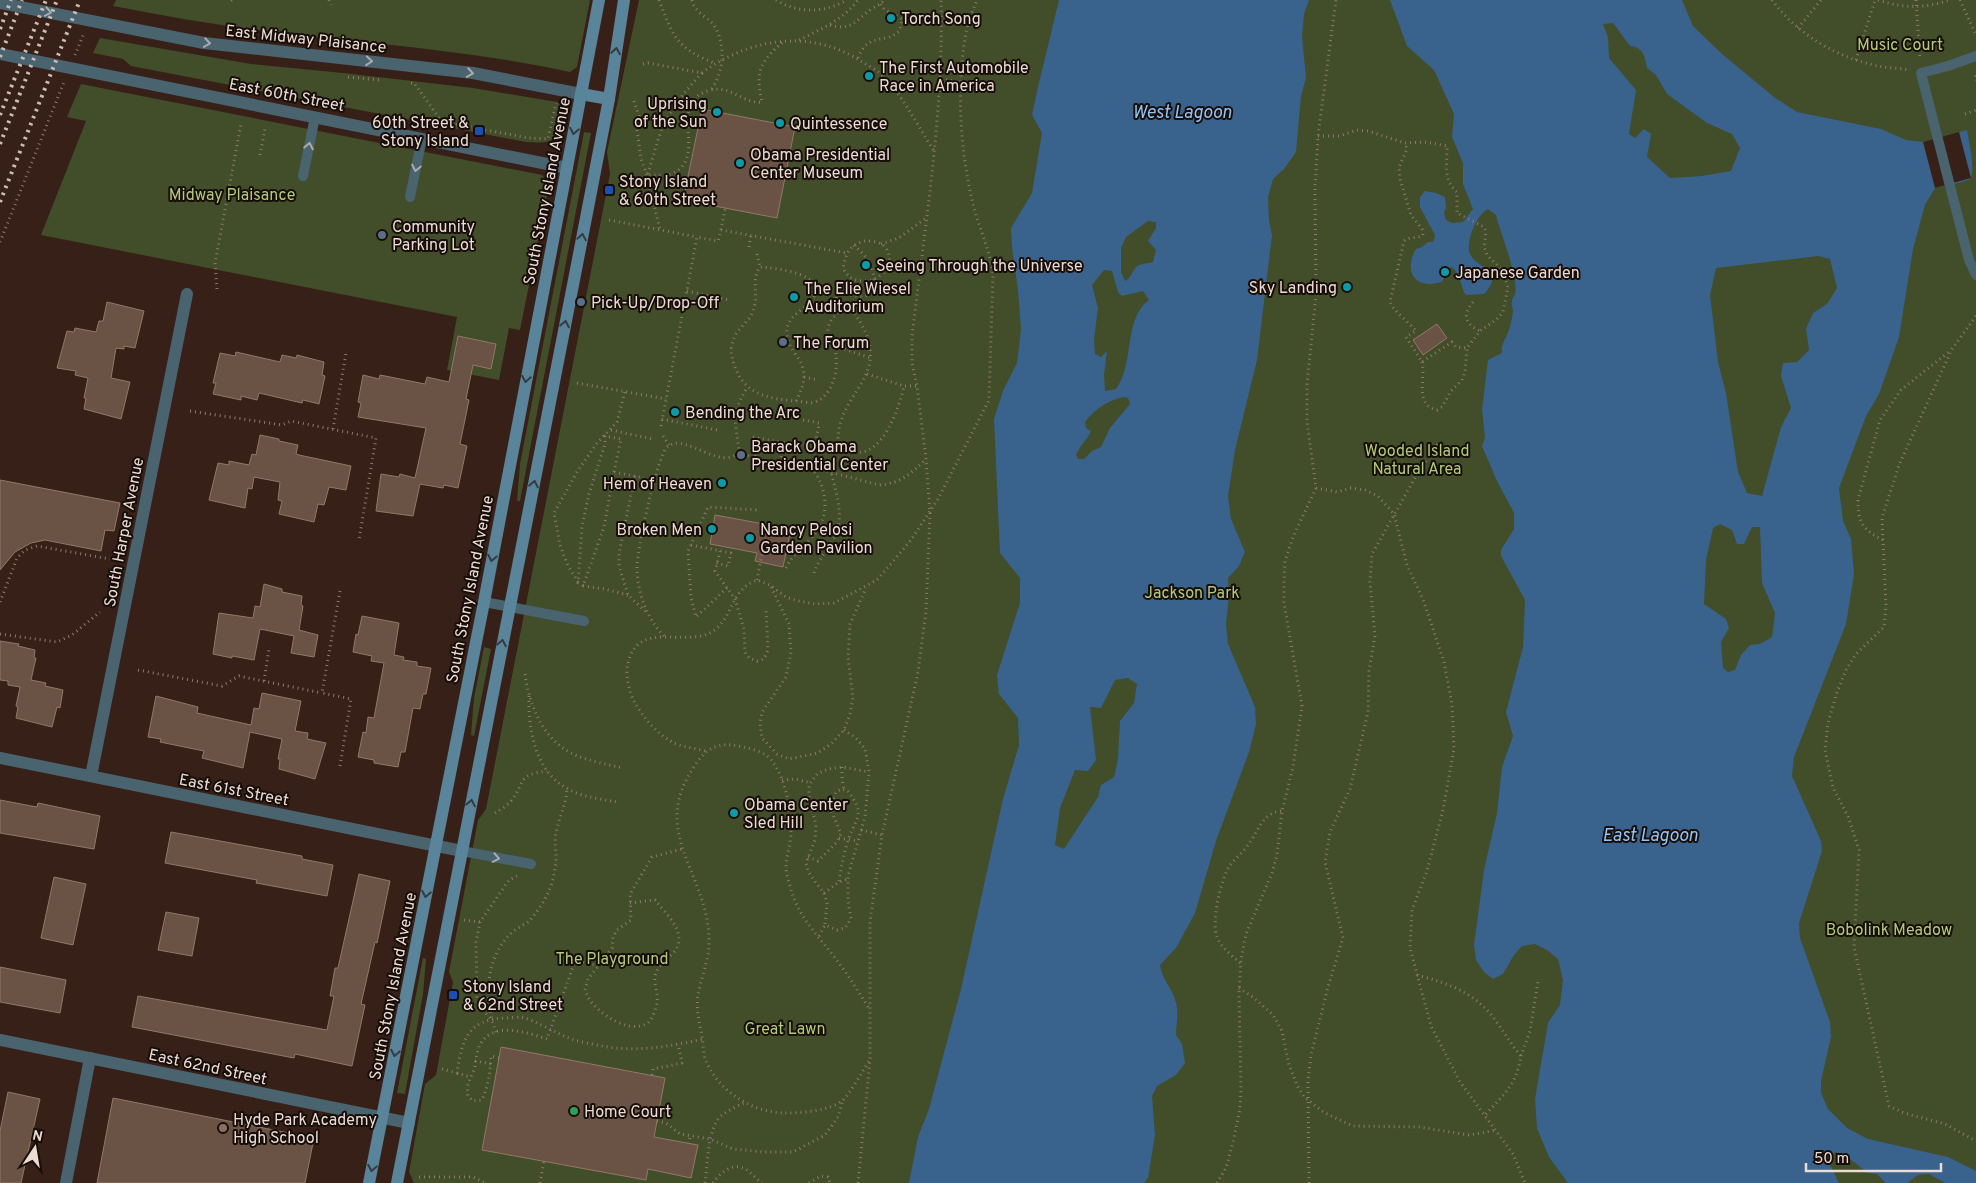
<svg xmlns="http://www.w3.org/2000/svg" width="1976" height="1183" font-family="Overpass,sans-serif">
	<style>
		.green { fill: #424d29 }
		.water { fill: #39638d; fill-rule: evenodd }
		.pier { fill: #372017 }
		.building { fill: #6a5344; stroke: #917968 }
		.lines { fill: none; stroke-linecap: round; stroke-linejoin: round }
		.path { stroke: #8d7971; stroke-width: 3; stroke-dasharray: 1 4; stroke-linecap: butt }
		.service { stroke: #49636f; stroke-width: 10 }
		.minor { stroke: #49636f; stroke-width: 12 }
		.tertiary { stroke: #49636f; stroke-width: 12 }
		.secondary { stroke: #5a8499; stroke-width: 12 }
		.rail { stroke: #cdbcb4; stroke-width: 4; stroke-dasharray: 2.5 5; stroke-linecap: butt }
		.oneway { stroke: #aaabac }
		.oneway2 { stroke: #323d43 }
		.culture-dot { fill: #0f9aa8; stroke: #170d09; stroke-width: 2 }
		.transit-dot { fill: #1a4fb4; stroke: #170d09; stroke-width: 2 }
		.service-dot { fill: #5c6f8a; stroke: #170d09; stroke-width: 2 }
		.leisure-dot { fill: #2e9e5b; stroke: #170d09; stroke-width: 2 }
		.education-dot { fill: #8d6e63; stroke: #170d09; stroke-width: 2 }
		.labels { text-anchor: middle; stroke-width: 4; stroke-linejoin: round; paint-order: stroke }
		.poi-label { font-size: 16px; fill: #ebdbd4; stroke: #170d09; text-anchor: start }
		.street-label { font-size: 16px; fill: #ebdbd4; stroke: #170d09 }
		.park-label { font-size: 16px; fill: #b1cb78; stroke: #170d09 }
		.water-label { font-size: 18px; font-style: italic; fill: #92c3f6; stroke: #170d09 }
	</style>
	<rect width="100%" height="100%" fill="#372017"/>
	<g class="green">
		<path d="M116,0H590L577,67L570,72C465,49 358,43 251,29C205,23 159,15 113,6Z"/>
		<polygon points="639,0 1976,0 1976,1183 414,1183 409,1172 425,1084 436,1075 453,982 449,972 478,820 486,809 610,174 607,152"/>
		<path d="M100,38L251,64L343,73L473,88L557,102C570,111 568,132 554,139C545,144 536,142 526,142L131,66L123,59L93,53Z"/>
		<polygon points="81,84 542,175 546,179 549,186 520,330 509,328 499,380 447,370 457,317 41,235 86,121 67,117"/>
		<polygon points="584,132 591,133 520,501 517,501 520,464"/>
		<polygon points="484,647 491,649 474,736 471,735 474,698"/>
		<polygon points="423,958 426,959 423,994 405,1094 397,1093"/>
	</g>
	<g class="water">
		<path d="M1059,0H1309L1304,14L1302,36L1306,78L1301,96L1296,152L1284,169L1273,179L1268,197L1269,221L1272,235L1257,360L1235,450L1228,496L1231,519L1245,552L1239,566L1228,578L1229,595L1226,624L1228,644L1255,707L1256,724L1249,752L1216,841L1195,913L1176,948L1160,965C1162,980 1173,989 1176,1003C1179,1014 1176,1024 1176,1035L1182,1044L1185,1063L1176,1075L1157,1086L1152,1096L1155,1135L1148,1178L1144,1183H909L918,1137L929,1109L961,989L1003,799L1019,745L1018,718L999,694L997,675L1020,603V578L1000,553L994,419L1003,391L1017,363L1021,329L1018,290L1012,247L1011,228L1032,193L1042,133L1032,115L1038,87ZM1148,221L1156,222V228L1148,241L1156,250L1153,262C1147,264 1141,263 1136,267C1132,272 1131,278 1125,281L1121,272V248L1126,237ZM1104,270L1112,271L1118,292L1122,296L1143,291L1149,300C1123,319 1135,363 1116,389L1105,391L1104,375L1107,351L1101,357L1095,354L1094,339L1098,308L1092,285ZM1123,397L1128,398L1130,404L1110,428L1101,447L1092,451L1084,459H1078L1076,455C1080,445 1088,439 1091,431L1086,428L1085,422C1095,409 1107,401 1123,397ZM1128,678L1137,684L1134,703L1120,721L1118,759L1114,777L1101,785L1098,797L1064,849L1055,845L1060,808L1075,770L1088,771L1096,760L1090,707L1101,708L1115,680Z"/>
		<path d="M1390,0H1682L1693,26L1722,54L1774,97L1797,112L1881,129L1906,140L1923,142L1967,130C1969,142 1976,172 1970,179C1960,184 1945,185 1935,188L1925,205L1913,249L1899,337L1879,394L1866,416L1839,488L1843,521L1851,539L1854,574L1846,624L1794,757L1792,776L1821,841L1822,851L1799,923L1800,938L1830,1022L1831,1037L1821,1081V1093L1828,1109L1847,1128L1868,1139L1948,1157L1976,1171V1183H1945L1929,1174L1918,1175L1907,1183H1886L1877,1174L1868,1173L1846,1156L1835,1152L1828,1161L1839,1183H1568L1549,1157L1537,1128L1535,1099L1548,1023L1560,1005L1563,980L1558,959L1547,950L1535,944L1522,946L1514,955L1503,974L1493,979L1484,972L1476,960L1474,945L1484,870L1497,813L1502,767L1513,736L1506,712L1523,647L1525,600L1501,556V550L1514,529V513L1497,481L1482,446L1485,438L1482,410L1488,360L1502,353C1501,345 1504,342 1507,335C1510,328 1512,319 1513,312C1513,308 1511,305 1512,301C1512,298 1514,296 1515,294C1519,277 1500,233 1496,215L1488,209C1477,214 1465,242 1470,254C1476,268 1507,270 1484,294L1466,295C1460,286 1461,273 1451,267L1448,269L1442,282C1415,290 1403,272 1416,249L1422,247L1428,242H1433L1435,235L1420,207V197L1425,191L1436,193L1445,197L1446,208L1444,213L1446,220L1452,223L1463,222L1473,209L1463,184V163L1452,137L1454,114L1434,70L1407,46ZM1613,23L1630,46C1643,47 1645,56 1647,68L1656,75L1667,94L1707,123L1732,134L1740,148L1731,171L1702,176L1670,178L1647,157L1651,134L1644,129L1635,138L1629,134L1636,90L1609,58L1608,37L1603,24ZM1818,256L1830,259L1837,288L1827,304L1813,313L1806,329L1809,350L1797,362L1783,363L1781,376L1791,408L1781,427L1762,496L1747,493L1738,472L1726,393L1718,362L1710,295L1716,268ZM1720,524L1732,530L1737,544H1744L1752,527H1760L1762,583L1775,613L1772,637L1760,644L1750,645L1741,655L1735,670L1728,672L1723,668L1721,642L1729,628L1726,619L1704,604L1706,560L1713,528Z"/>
	</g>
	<polygon class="pier" points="1959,132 1971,178 1935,188 1923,142"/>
	<g class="building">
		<polygon points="702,109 795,127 777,218 683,200"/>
		<polygon points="107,302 144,311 135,348 124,346 124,349 116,348 111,378 130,382 121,419 84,409 86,398 84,398 88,378 75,375 76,371 57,368 67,331 74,332 75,328 96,332 99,321 103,321"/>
		<polygon points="1437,324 1447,338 1423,355 1413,340"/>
		<polygon points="458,336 496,344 491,369 473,365 466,399 469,400 460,444 467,446 458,488 444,485 443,488 420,484 413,516 376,511 381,474 399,477 400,474 415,478 426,428 358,417 361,403 358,402 363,375 379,379 380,375 425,384 427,377 449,382"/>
		<polygon points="236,352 280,362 282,355 296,358 297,355 324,362 322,375 325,376 319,404 303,400 302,403 259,393 257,400 241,396 241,400 213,394 216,383 213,383 220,353 235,356"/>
		<polygon points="260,435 279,439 279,441 298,445 296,454 299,455 351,466 346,490 329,487 324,505 318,504 314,522 279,514 282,501 278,500 280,482 254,477 252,489 248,488 245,508 209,500 218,463 229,465 229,461 249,465 252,454 256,455"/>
		<polygon points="0,480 120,503 114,531 105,530 101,551 45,540 31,543 15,552 0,570"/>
		<polygon points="715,515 791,529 783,567 755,561 757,553 710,544"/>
		<polygon points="264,584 282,589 282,592 302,596 301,605 303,606 299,630 318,635 314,657 291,653 294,636 260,629 254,660 232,656 232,658 213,654 219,613 253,618 255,606 260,607"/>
		<polygon points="362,616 399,623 394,655 404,657 403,660 417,662 417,666 431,668 426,694 423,694 420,709 413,708 405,752 401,752 398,767 374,763 374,760 358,757 363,732 366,733 368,717 374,718 384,663 371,661 372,656 353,652 356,634 358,635"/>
		<polygon points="0,641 19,644 18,646 35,650 34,658 36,658 31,680 46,683 45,686 63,690 60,708 57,707 52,727 16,718 18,707 16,706 20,687 8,685 8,681 0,680"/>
		<polygon points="262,693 301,701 295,731 308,733 307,739 326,743 315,779 279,769 280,759 278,759 282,739 250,732 243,768 202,758 204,751 160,742 161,739 148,737 156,696 198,707 197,713 251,725 254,708 259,709"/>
		<polygon points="0,800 37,807 38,803 100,816 94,849 0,833"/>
		<polygon points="171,832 302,856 302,859 333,865 327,896 256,883 257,880 165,863"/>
		<polygon points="359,874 390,881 377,943 375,942 361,1004 365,1005 352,1066 295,1054 294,1058 132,1027 138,996 327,1030 334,996 330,996 335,968 338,968"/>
		<polygon points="54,877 86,884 73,945 41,938"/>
		<polygon points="166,912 199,918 192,956 158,950"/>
		<polygon points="0,967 66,980 60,1013 0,1002"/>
		<polygon points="501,1047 665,1078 654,1137 698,1145 691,1178 648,1169 646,1180 482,1150"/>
		<polygon points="8,1092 40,1099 21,1183 0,1183 0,1131"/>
		<polygon points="113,1098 314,1138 305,1183 97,1183"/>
	</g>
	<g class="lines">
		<g class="path">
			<polyline points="329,0 331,5"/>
			<path d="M659,0C673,36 676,48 714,63"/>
			<path d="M692,0C694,11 705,16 712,23C727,41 724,73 711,90"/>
			<path d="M776,0C799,14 824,13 847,0"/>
			<path d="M1772,0C1798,35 1836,57 1878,66C1888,68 1899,68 1909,70"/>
			<path d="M1878,0C1901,8 1926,9 1949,0"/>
			<polyline points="1916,0 1920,59"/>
			<polyline points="1960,0 1976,35"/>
			<polyline points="231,1 232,0"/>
			<path d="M830,25C852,31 855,21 871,9C876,6 880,5 884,0"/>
			<polyline points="1798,28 1821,0"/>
			<path d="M799,40C821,29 843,20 858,0"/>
			<polyline points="75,55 84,33"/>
			<path d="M858,58C869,30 886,46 900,30L902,19L884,9L881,4"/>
			<polyline points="1856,60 1875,0"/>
			<path d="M643,64L648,63L702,73C749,38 812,28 862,62C869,66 879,71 884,77C905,99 919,128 935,153"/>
			<path d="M702,73C685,91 669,111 660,134C655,148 652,162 647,175C656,175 669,177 677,171C706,151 666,101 711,90C731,85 745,105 762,102C755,72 760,61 783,42"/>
			<polyline points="1976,76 1975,77 1976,81"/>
			<polyline points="348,77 380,80"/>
			<polyline points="941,79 960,82"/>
			<polyline points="411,83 414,83 442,122 529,138 548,139 556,103"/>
			<polyline points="634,101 639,116 637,130 641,159 647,175 660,230"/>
			<polyline points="1965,114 1976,110"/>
			<path d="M1318,136H1339L1357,130L1368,131L1405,143L1425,142L1447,146C1447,162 1443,181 1457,192V213L1484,227L1486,232L1484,247L1487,255L1503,271L1508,287L1503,312L1496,320L1480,331L1467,348L1456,347L1452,342L1422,362L1406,337L1416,331C1409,322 1393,311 1390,302L1404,241C1410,236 1417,239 1423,235L1422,229L1411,215L1400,179L1399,167L1407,149L1405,143"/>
			<polyline points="260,155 265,129"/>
			<polyline points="609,220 697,237"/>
			<polyline points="721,230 725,209"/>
			<path d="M864,241C868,241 873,241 876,242C898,247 891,280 865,281C854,281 848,278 843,268C846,253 849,246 864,241Z"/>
			<polyline points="0,242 64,82"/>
			<polyline points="881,244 899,238 926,218"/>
			<polyline points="749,247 751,235"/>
			<polyline points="757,254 760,267"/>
			<polyline points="217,289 215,263 241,124"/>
			<polyline points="687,291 729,300"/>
			<path d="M836,298L837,292C845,293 856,298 864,296C880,294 874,268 867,259C864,254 858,249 853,245"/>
			<path d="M1473,302C1462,315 1465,324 1480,331"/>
			<polyline points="1976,316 1952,349 1899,465 1882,518 1886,606 1884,627 1856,654 1846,670 1837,692 1828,723 1825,750 1833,788 1848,816 1859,850 1854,947 1889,1106 1904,1113 1945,1124 1976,1141"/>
			<polyline points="835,346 871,358"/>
			<path d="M1422,362C1426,379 1414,405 1437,410L1442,407L1451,391L1462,380L1465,372L1467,348"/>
			<polyline points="867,374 904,386"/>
			<polyline points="804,377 818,380"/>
			<polyline points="577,383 666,399"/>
			<path d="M796,401C805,384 808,371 796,355C791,348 788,343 787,334C785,318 801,312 810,302C835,274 774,268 760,267C752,277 757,290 755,303C752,325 736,324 732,345C730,353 732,359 735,367C745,395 770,399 796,401C802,401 810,404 815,402C835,395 840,363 834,346C833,341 828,336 828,332C827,322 835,316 841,310L853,311C900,376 837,388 838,442C840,444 843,449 846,450C847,451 852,452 854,452C883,457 899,408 904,386H917"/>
			<polyline points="190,411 282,425 291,421 376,438 359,540"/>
			<polyline points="662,419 717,430"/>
			<polyline points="661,426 697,237 718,241 721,230 846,253"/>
			<polyline points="333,429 346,353"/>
			<polyline points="611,430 652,439"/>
			<polyline points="663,436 669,445"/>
			<path d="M753,437L784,443L781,459L879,485C902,483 910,474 926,459"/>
			<polyline points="784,443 795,442 815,446 819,423 803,420"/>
			<polyline points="739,451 749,456"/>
			<polyline points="753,471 759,438"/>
			<polyline points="614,472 621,439 605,436 605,444 589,494 582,526 578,583 583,586 604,527 614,472 644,478"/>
			<polyline points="635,476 619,553 619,566 628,595 646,612"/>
			<polyline points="1316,488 1337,492 1351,488 1365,490 1378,496 1394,514 1407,565 1424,602 1444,662 1452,704 1454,749 1443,810 1427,871 1412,910 1410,948 1431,1026 1460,1082 1513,1154 1525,1183"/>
			<path d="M1883,540C1863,530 1858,523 1858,500L1880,420L1901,390L1951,350"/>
			<polyline points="691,545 731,553 728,566 716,563"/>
			<polyline points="720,551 715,571 735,599 744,629 745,652 749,658 757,661 764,659 768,650 766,610"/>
			<path d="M786,568C792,555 801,549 811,538C831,517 828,490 812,468"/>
			<path d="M814,573C818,560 826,552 833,540C846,518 836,494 831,471"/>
			<polyline points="757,580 762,554"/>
			<polyline points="578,582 568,566 560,545 554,513 577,472 597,443 617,422 625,391"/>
			<polyline points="583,586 605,589 628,595"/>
			<polyline points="771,587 789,624 791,652 786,677 762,712 760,724 762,738 777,754 789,759 818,753 831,744 844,730 850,714 853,698 848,657 850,624 866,588"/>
			<polyline points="727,588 696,617 691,598 688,551 708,507 758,510"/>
			<polyline points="0,602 17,558 25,550 37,546 110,559"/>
			<polyline points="0,634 57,642 72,635 100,612"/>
			<path d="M664,636C647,619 638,594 637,570C636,554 657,454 668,446C687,433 722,473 739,451C736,423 730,415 747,388"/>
			<polyline points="138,670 222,686 239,676 322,693"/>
			<path d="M525,674C529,704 542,738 571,753C587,761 606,764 623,768"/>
			<polyline points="264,681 269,649"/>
			<path d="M529,696C528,729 535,772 568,789C582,797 601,799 617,802"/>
			<polyline points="844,730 856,738 865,749 869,772 865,817 848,876 848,901 851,919 845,928 837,930 825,925 827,903 824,893 813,879 808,871 806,863 815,840 816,825 809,796 809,785 817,774 828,769 842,767 869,772"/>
			<path d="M705,751C694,748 681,747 672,742C656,733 644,718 635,703C629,693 625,674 628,663C639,617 689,651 716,629C734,613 731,590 757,580L770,585L786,597L798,601L815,604L834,603L877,580L911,540L938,499L989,400L993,274C990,251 980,230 974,208C960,153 956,88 966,33C968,22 973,10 977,0"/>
			<polyline points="340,766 351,699 322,693 340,591"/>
			<polyline points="842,767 842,778 844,790"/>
			<polyline points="782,780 795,779 811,783"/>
			<path d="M495,813C500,810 507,806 511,801C526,782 516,775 547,771"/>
			<polyline points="861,830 882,835"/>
			<polyline points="839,838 857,841"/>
			<path d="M808,857L818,861L837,842L841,834L830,807L836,792L841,789L847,790C866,815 857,815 848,840C844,854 841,867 839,882"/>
			<polyline points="824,893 839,882 848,879"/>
			<path d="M630,903L655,900C666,914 689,934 674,952C668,959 659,964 656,973C652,981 659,994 657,1003C656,1009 653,1016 650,1021C634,1036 604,1017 593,1004C589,1000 587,995 585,990L588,979L612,948L613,937L617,930L631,920L630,894L652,857L682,849"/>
			<polyline points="464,920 480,922"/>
			<polyline points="819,936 825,925"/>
			<path d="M1240,963C1232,955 1221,948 1217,937C1211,922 1221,878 1230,865C1236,858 1243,852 1248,845C1259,831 1262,812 1282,811"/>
			<path d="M1417,975C1451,984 1478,994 1498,1024C1506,1035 1512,1046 1521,1056C1516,1086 1504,1094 1485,1115"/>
			<polyline points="1239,988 1253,997 1273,1015 1282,1031 1289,1065 1297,1085 1304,1097 1325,1113 1353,1126 1419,1127 1469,1135 1497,1130"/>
			<path d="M868,1007C859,993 851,979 841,966C825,943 800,920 792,893C790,885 786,875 786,867C786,856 791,844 791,832C791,810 786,779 772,761C764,750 744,747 732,745C716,743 704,751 696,764C647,832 708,872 709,939C710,958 701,977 698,995C696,1008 699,1022 702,1035C703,1043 703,1053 706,1061C719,1091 750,1111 782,1113C800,1113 826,1112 842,1101C850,1094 863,1070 869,1061"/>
			<polyline points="490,1018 479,1006 477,997 476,942 480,922 509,880 517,876"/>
			<path d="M496,1032C483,999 485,954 515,930C519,927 524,925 528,922C535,915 544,902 548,893C553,883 556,868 556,856C556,849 554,841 556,833C559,818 566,805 567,789"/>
			<polyline points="1521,1056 1530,1031 1538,981"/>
			<path d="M499,1058L491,1056C490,1072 489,1084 482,1100L473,1101L468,1096C466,1081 471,1080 475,1066C476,1059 477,1049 481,1043C495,1021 528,1033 547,1039L574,964L583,962L598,966"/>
			<polyline points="475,1061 491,1064"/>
			<path d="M442,1069L457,1073C462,1039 468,1019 506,1018C511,1018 517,1017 521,1017C535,1020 559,1035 574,1040C585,1043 597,1045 608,1047C639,1052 672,1046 703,1039"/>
			<polyline points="457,1073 470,1077"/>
			<polyline points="652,1075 653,1069 682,1063 678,1044"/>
			<polyline points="657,1121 666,1123 680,1134 710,1139 733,1149 763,1152 793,1152 825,1135 838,1117 843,1100"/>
			<polyline points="689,1144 690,1136"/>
			<polyline points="419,1177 473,1177 485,1183"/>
			<polyline points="540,1183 544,1161"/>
			<path d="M705,1183C708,1164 707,1127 722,1115C729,1110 737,1106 744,1103"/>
			<path d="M713,1183C719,1174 731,1163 743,1168C749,1170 756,1179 762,1183"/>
			<polyline points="809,1183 821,1176 828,1177 830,1183"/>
			<path d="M858,1183L870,1060V922L882,835L918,672L926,611L930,513L926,459L917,386L912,364V336C925,224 944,113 941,0"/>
			<polyline points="1217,1183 1226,1168 1233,1142 1240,1109 1241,1089 1239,994 1241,960 1246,934 1272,873 1277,855 1282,811 1293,767 1302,706 1284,603 1284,583 1285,561 1293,537 1316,488 1307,422 1307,384 1316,295 1315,189 1318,136 1336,0"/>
			<polyline points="1309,1183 1308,1080 1311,1055 1328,987 1343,938 1325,862 1330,832 1350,789 1368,712 1369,671 1375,636 1370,582 1372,554 1416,476 1439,442"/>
		</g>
		<g class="service">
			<polyline points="1976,56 1948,66 1921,73 1969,260 1976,275"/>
			<polyline points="303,176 315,117"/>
			<polyline points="410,197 422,138"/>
			<polyline points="484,602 584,621"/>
			<polyline points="462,851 531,864"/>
		</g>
		<g class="minor">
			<polyline points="0,54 567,168"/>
			<polyline points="0,758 462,851"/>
			<polyline points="91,776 187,294"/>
			<polyline points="0,1040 409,1123"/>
			<polyline points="66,1183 90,1058"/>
		</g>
		<polyline class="tertiary" points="0,3 204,43 473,73 581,94"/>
		<g class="secondary">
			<polyline points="581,94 609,99"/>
			<polyline points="369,1183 484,602 599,0"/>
			<polyline points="397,1183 573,285 609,99 624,0"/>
		</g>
		<g class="rail">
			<polyline points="0,29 11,0"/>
			<polyline points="0,57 22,0"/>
			<polyline points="0,115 46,0"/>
			<polyline points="0,144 57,0"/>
			<polyline points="0,202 80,0"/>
		</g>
	</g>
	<defs><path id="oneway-chevron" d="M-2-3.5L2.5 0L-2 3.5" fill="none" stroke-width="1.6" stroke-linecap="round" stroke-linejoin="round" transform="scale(1.25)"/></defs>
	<g class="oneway">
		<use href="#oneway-chevron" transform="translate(48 12) rotate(11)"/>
		<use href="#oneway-chevron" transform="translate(207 43) rotate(9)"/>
		<use href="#oneway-chevron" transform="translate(369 61) rotate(5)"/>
		<use href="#oneway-chevron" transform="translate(470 73) rotate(9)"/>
		<use href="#oneway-chevron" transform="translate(309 146) rotate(-79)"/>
		<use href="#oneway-chevron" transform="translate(416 168) rotate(102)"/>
		<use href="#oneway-chevron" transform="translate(496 858) rotate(11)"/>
	</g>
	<g class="oneway2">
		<use href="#oneway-chevron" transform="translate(616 51) rotate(-81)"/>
		<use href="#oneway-chevron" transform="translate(574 131) rotate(101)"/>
		<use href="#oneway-chevron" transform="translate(582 237) rotate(-80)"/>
		<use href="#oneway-chevron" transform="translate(565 324) rotate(-79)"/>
		<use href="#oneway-chevron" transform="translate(526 379) rotate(100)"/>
		<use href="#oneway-chevron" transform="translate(534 484) rotate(-79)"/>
		<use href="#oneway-chevron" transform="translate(492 558) rotate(101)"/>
		<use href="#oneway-chevron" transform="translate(502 643) rotate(-79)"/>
		<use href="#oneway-chevron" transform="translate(471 803) rotate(-79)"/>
		<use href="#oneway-chevron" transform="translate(426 894) rotate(101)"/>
		<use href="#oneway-chevron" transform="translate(395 1053) rotate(101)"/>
		<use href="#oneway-chevron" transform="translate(372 1168) rotate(101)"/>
	</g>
	<g class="culture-dot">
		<circle cx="891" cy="18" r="5"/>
		<circle cx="869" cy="76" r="5"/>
		<circle cx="717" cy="112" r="5"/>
		<circle cx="780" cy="123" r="5"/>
		<circle cx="740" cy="163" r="5"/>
		<circle cx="866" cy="265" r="5"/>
		<circle cx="1445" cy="272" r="5"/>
		<circle cx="1347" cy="287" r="5"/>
		<circle cx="794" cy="297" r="5"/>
		<circle cx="675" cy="412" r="5"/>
		<circle cx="722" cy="483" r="5"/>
		<circle cx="712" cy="529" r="5"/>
		<circle cx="750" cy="538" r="5"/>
		<circle cx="734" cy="813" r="5"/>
	</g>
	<g class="transit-dot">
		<rect x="474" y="126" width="10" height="10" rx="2.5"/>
		<rect x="604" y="185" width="10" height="10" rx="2.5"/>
		<rect x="448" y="990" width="10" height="10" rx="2.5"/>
	</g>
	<g class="service-dot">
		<circle cx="382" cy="235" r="5"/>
		<circle cx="581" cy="302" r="5"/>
		<circle cx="783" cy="342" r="5"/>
		<circle cx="741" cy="455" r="5"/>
	</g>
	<circle class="leisure-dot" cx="574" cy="1111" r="5"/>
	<circle class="education-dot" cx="223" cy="1128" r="5"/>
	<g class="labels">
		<g class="poi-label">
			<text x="901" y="24">Torch Song</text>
			<text x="879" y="73">The First Automobile<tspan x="879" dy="18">Race in America</tspan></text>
			<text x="707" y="109" text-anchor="end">Uprising<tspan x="707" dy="18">of the Sun</tspan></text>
			<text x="469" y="128" text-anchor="end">60th Street &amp;<tspan x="469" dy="18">Stony Island</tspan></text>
			<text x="790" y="129">Quintessence</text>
			<text x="750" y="160">Obama Presidential<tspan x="750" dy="18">Center Museum</tspan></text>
			<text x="619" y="187">Stony Island<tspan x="619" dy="18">&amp; 60th Street</tspan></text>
			<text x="392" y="232">Community<tspan x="392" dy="18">Parking Lot</tspan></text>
			<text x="876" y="271">Seeing Through the Universe</text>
			<text x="1455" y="278">Japanese Garden</text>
			<text x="1337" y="293" text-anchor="end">Sky Landing</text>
			<text x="804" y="294">The Elie Wiesel<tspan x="804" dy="18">Auditorium</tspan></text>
			<text x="591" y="308">Pick-Up/Drop-Off</text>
			<text x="793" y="348">The Forum</text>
			<text x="685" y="418">Bending the Arc</text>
			<text x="751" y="452">Barack Obama<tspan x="751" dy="18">Presidential Center</tspan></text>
			<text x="712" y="489" text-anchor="end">Hem of Heaven</text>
			<text x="702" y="535" text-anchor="end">Broken Men</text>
			<text x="760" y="535">Nancy Pelosi<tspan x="760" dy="18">Garden Pavilion</tspan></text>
			<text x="744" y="810">Obama Center<tspan x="744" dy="18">Sled Hill</tspan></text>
			<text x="463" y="992">Stony Island<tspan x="463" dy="18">&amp; 62nd Street</tspan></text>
			<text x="584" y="1117">Home Court</text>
			<text x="233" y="1125">Hyde Park Academy<tspan x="233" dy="18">High School</tspan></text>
		</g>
		<g class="street-label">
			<text transform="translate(306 38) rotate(6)" y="6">East Midway Plaisance</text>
			<text transform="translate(287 94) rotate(11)" y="6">East 60th Street</text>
			<text transform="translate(546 191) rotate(-79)" y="6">South Stony Island Avenue</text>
			<text transform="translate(123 532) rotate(-79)" y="6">South Harper Avenue</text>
			<text transform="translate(469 589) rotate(-79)" y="6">South Stony Island Avenue</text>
			<text transform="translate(234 789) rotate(11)" y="6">East 61st Street</text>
			<text transform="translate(392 986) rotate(-79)" y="6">South Stony Island Avenue</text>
			<text transform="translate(208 1066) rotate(12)" y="6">East 62nd Street</text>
		</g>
		<g class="park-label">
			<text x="1900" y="50">Music Court</text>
			<text x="232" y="200">Midway Plaisance</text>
			<text x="1417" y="456">Wooded Island<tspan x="1417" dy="18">Natural Area</tspan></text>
			<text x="1192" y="598">Jackson Park</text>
			<text x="1889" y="935">Bobolink Meadow</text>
			<text x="612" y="964">The Playground</text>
			<text x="785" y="1034">Great Lawn</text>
		</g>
		<g class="water-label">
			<text x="1182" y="118">West Lagoon</text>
			<text x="1650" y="841">East Lagoon</text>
		</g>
	</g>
	<g transform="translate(35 1148) rotate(12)" stroke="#170d09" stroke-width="4" paint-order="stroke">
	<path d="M0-4L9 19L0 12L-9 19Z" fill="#ebdbd4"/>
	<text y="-8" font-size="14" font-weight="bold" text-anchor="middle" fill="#ebdbd4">N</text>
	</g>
	<path d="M1806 1163v8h135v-8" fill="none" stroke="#ebdbd4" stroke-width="2.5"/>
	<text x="1814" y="1163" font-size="15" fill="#ebdbd4" stroke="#170d09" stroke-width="4" paint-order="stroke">50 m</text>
</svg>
